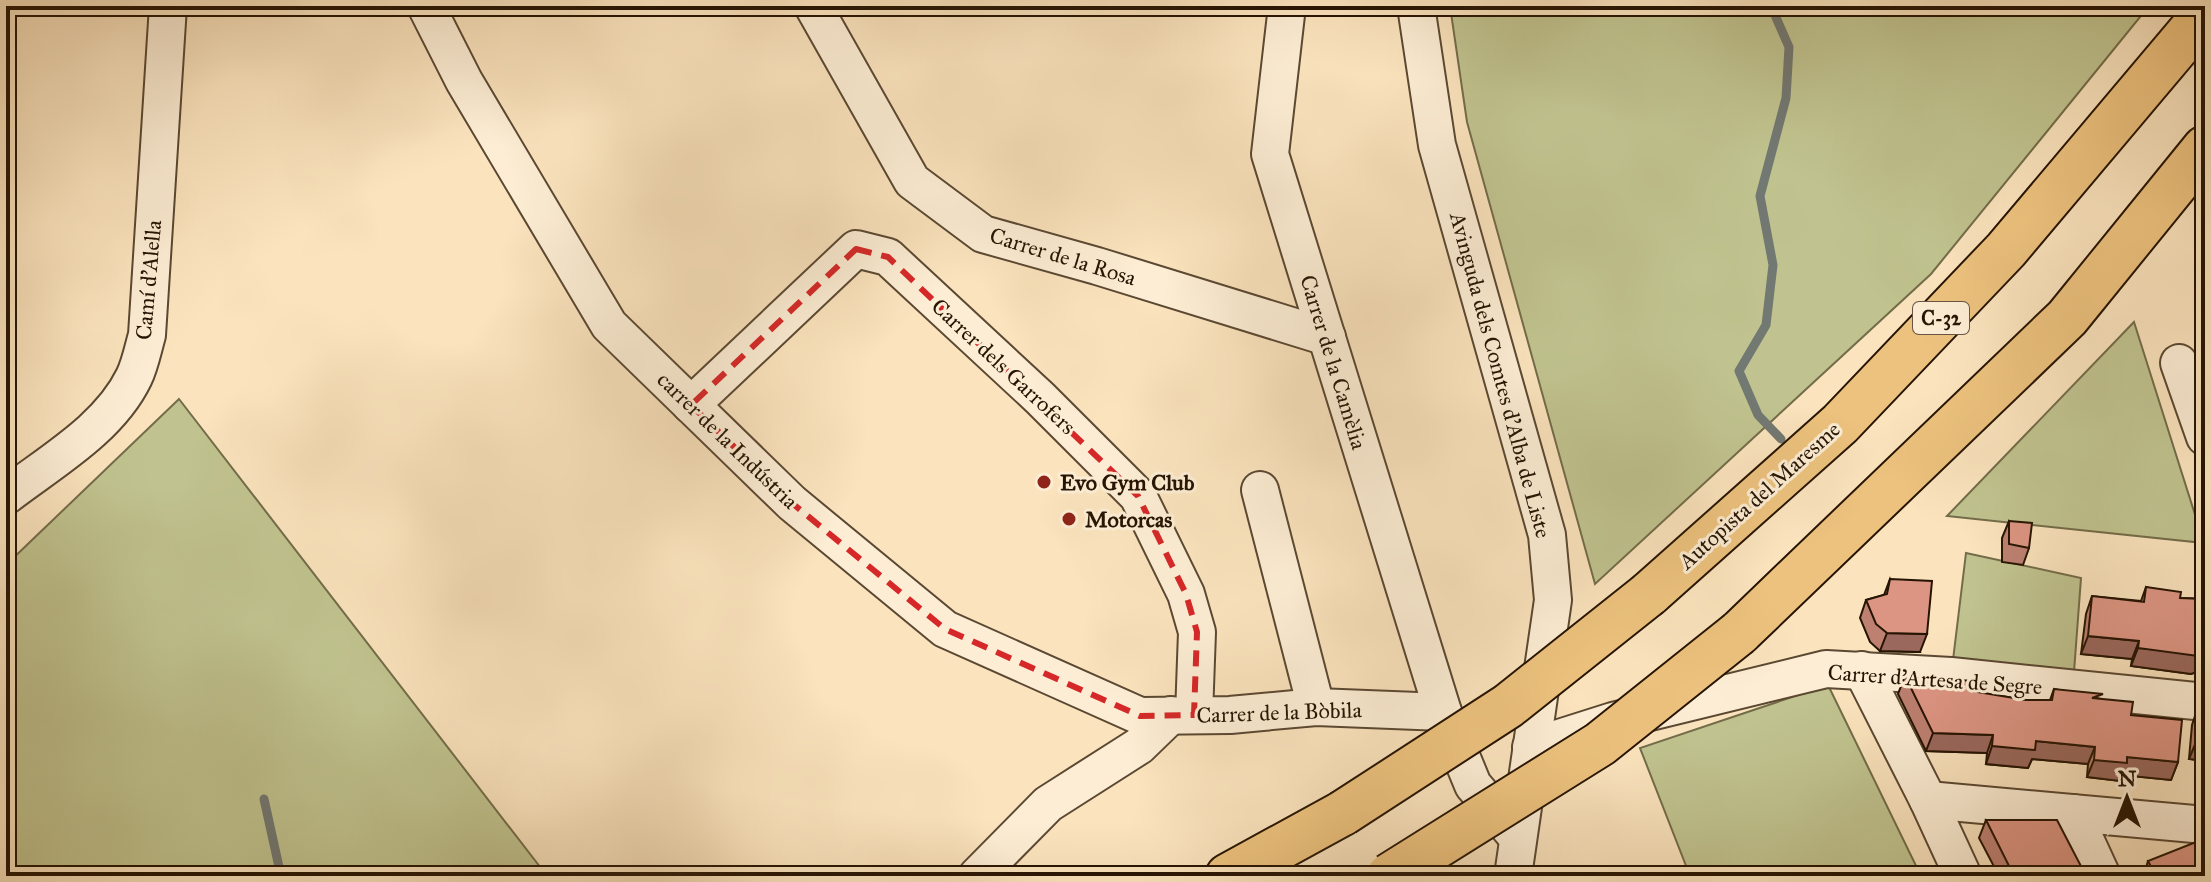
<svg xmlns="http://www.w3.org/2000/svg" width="2211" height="882" font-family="'IM FELL Great Primer',serif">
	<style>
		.green { fill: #c0c38f; stroke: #736c49; stroke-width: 2 }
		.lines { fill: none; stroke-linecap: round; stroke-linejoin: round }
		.stream { stroke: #727872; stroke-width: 9 }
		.minor-casing { stroke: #5b4832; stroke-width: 40 }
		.highway-casing { stroke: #261403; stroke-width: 48 }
		.minor { stroke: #fcedd4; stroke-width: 36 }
		.highway { stroke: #edc27e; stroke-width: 44 }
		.highway-bridge-casing { stroke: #261403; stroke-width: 48; stroke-linecap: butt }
		.highway-bridge { stroke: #edc27e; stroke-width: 44 }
		.wall { fill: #bd8071; stroke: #261403; stroke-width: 2 }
		.shaded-wall { fill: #9a685c; stroke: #261403; stroke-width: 2 }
		.building { fill: #dc9583; stroke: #261403; stroke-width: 2 }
		.marked { fill: none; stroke: #d62828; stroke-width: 6; stroke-dasharray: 16 10; stroke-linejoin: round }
		.poi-dot { fill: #8f2418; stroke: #fcedd4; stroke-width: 3 }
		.labels { text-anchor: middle; stroke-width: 6; stroke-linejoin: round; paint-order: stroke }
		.shield { fill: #fcedd4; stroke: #665542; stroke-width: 2 }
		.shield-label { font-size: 20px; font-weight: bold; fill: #261403 }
		.street-label { font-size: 22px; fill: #261403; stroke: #fcedd4 }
		.poi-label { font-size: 22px; font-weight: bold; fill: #261403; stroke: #fcedd4; text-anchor: start }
	</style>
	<rect width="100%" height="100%" fill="#fae3bd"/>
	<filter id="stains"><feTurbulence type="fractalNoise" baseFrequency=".0025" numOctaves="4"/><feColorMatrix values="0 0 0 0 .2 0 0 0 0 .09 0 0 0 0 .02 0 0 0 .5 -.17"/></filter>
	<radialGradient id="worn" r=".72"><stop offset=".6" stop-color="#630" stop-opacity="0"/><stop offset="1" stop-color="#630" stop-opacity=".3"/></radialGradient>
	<g class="green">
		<polygon points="1450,6 2149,6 1931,274 1595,584 1467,122"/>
		<polygon points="2134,322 2204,543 1947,516"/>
		<polygon points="179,399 547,876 6,876 6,565"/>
		<polygon points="1966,553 2081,578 2074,672 1953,660"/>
		<polygon points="1828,685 1921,876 1690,876 1640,748"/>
	</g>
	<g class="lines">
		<g class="stream">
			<polyline points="1771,6 1789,47 1786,98 1760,196 1773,265 1766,325 1739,371 1758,415 1781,439"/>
			<polyline points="264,799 281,876"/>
		</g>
		<g class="minor-casing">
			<g id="minor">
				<polyline points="426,6 464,81 609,325 792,503 945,629 1140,716 1230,715 1316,707 1443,712 1473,785 1518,838"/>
				<polyline points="813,6 912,181 983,234 1097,266 1327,337"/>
				<polyline points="1287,6 1270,154 1443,712"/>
				<polyline points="1416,6 1437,145 1547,535 1553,600 1513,876"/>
				<polyline points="2179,363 2205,437"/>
				<polyline points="691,405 856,249 888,257 1040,398 1138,496 1186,594 1197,632 1194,715"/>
				<polyline points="1260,490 1316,707"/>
				<path d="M6,496C50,462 109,429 134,377C140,365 143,349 147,335L168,6"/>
				<polyline points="1862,670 1928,800 1963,876"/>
				<polyline points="1531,747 1613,721 1826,669 1951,676 2205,702"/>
				<polyline points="1928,800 2205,825"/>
				<polyline points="2073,813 2102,876"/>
				<polyline points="977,876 1048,804 1139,746 1171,715"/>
			</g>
		</g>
		<g class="highway-casing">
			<g id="highway">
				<polyline points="1649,594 1840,424 2006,250 2205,14"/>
				<polyline points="1739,633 2067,318 2205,148"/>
				<polyline points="1228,876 1343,813"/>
			</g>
		</g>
		<use href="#minor" class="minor"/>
		<use href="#highway" class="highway"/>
		<g class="highway-bridge-casing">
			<g id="highway-bridge">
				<polyline points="1343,813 1508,706 1649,594"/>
				<polyline points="1389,876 1600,744 1739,633"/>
			</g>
		</g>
		<use href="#highway-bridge" class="highway-bridge"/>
	</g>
	<g class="wall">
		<polygon points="2205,311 2205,342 2199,326"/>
		<polygon points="2009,521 2029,548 2023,565 2002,562 2002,538"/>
		<polygon points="1890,579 1920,652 1880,651 1870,642 1860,618 1866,600 1884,595"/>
		<polygon points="2146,587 2180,598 2205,599 2205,669 2191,674 2131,666 2132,659 2081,654 2086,614 2092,596 2141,601"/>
		<polygon points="1905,676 1971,691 2026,700 2050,700 2054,689 2101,699 2131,715 2178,762 2171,780 2122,775 2120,781 2087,777 2088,764 2032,759 2028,768 1986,764 1987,753 1926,751 1898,694"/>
		<polygon points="2198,707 2205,761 2189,759 2192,725"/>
		<polygon points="1986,820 2084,872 2090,876 1999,876 1979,838"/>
		<polygon points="2148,861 2205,876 2145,876 2144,874"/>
	</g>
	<g class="shaded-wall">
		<polygon points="1887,633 1927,634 1920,652 1880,651"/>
		<polygon points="2088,636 2139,641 2132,659 2081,654"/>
		<polygon points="2138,648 2205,654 2205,669 2191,674 2131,666"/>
		<polygon points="1933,733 1993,735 1987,753 1926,751"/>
		<polygon points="2036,741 2095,747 2088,764 2032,759 2028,768 1986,764 1992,746"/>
		<polygon points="2196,742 2205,742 2205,761 2189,759"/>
		<polygon points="2127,757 2178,762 2171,780 2122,775 2120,781 2087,777 2094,760"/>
	</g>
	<g class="building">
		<polygon points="2009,521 2032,523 2029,548 2009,544"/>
		<polygon points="1890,579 1932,581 1927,634 1887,633 1876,624 1866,600 1887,594"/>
		<polygon points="2146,587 2181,592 2180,598 2205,599 2205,654 2198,656 2138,648 2139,641 2088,636 2092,596 2144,602"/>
		<polygon points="1905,676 1972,681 1971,691 2026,700 2052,700 2054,689 2103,694 2092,698 2133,702 2131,715 2182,720 2178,762 2127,757 2127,763 2094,760 2095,747 2036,741 2035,750 1992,746 1993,735 1933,733"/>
		<polygon points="2198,707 2205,708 2205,742 2196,742"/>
		<polygon points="1986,820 2057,820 2084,872 2088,871 2090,876 2014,876"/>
		<polygon points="2201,840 2205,841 2205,876 2156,876 2148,861"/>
	</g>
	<path class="marked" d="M856,249L888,257L1138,496L1186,594L1197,632L1194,715L1140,716L945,629L792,503L691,405Z"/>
	<g class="poi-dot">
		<circle cx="1044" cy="482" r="8"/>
		<circle cx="1069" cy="519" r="8"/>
	</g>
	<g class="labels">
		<rect class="shield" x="1913" y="302" width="56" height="32" rx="6"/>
		<g class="shield-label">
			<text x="1941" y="325">C-32</text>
		</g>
		<g class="street-label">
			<text transform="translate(1063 256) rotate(17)" y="8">Carrer de la Rosa</text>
			<text transform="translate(148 280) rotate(-85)" y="8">Camí d'Alella</text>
			<text transform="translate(1334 362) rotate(73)" y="8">Carrer de la Camèlia</text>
			<text transform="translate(1004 366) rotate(43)" y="8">Carrer dels Garrofers</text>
			<text transform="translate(1501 375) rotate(75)" y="8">Avinguda dels Comtes d'Alba de Liste</text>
			<text transform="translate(728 440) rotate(44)" y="8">carrer de la Indústria</text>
			<text transform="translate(1759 495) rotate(-42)" y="8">Autopista del Maresme</text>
			<text transform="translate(1935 679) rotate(4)" y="8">Carrer d'Artesa de Segre</text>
			<text transform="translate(1279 712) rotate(-2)" y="8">Carrer de la Bòbila</text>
		</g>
		<g class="poi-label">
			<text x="1060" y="490">Evo Gym Club</text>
			<text x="1085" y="527">Motorcas</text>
		</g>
	</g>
	<rect width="2211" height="882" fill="none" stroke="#fae3bd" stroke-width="32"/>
	<rect x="8" y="8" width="2195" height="866" fill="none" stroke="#261403" stroke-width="4"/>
	<rect x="16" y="16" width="2179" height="850" fill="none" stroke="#261403" stroke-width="2"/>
	<g transform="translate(2127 798)" stroke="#fcedd4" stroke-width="6" paint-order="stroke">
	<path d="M0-6L14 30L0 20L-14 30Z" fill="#261403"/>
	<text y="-12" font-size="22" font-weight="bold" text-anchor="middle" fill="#261403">N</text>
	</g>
	<rect width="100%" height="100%" filter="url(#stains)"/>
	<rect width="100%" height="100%" fill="url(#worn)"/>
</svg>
